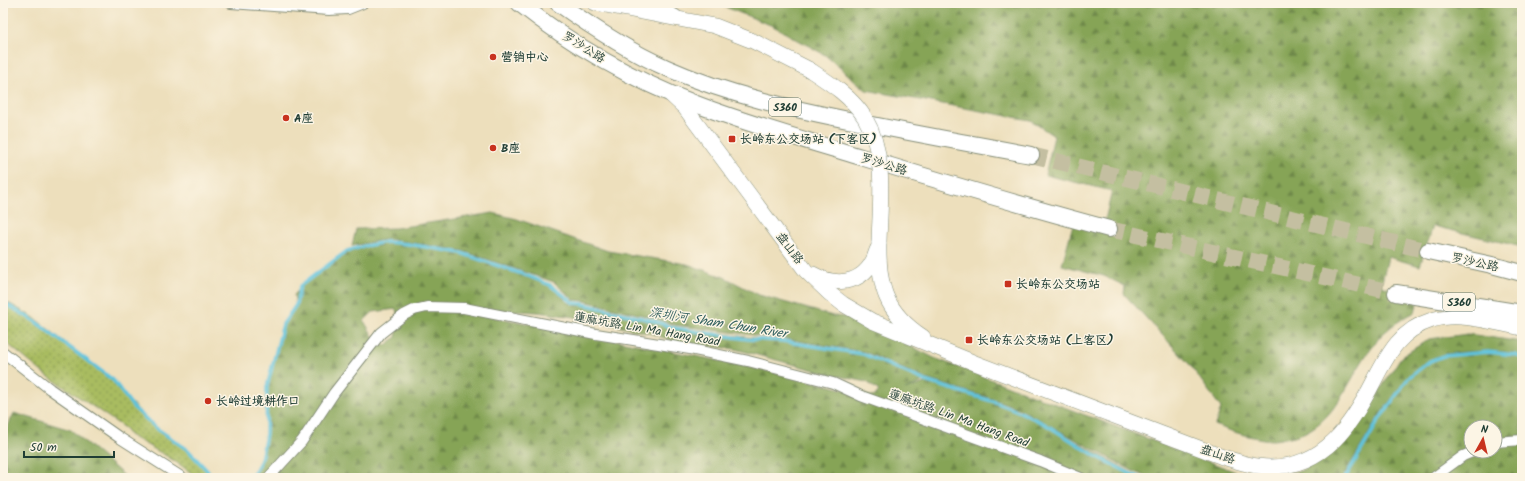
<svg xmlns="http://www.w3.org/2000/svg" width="1525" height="481" font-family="Kalam,'LXGW WenKai TC',sans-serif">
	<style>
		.grass { fill: url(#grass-dots); stroke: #647c4a }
		.forest { fill: url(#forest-firs); stroke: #527045; fill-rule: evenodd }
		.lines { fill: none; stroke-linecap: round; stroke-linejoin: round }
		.stream { stroke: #5fc3dd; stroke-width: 3.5 }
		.primary-tunnel { stroke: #c4bfa1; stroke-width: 16; stroke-dasharray: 16 8; stroke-linecap: butt }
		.street-casing { stroke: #868e78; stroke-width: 12 }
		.secondary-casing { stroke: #868e78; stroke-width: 16 }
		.primary-casing { stroke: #868e78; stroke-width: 18 }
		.street { stroke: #fff; stroke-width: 10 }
		.secondary { stroke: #fff; stroke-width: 15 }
		.primary { stroke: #fff; stroke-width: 16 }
		.secondary-bridge-casing { stroke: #868e78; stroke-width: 16; stroke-linecap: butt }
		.secondary-bridge { stroke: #fff; stroke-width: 15 }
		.poi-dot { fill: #c8321e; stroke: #fcf5e5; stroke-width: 1.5 }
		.labels { text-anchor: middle; stroke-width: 3; stroke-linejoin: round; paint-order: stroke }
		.shield { fill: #fcf5e5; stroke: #617469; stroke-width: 1 }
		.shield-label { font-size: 11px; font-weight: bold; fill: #1f3d34 }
		.street-label { font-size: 12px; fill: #1f3d34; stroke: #fcf5e5 }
		.poi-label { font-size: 12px; font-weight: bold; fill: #1f3d34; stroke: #fcf5e5; text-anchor: start }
		.water-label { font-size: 13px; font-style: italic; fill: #2f5e5e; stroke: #fcf5e5 }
	</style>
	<defs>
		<pattern id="grass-dots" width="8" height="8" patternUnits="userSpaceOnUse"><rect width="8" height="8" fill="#a9bc60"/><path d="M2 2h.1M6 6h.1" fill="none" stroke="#899a50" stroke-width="1.8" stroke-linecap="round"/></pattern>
		<pattern id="forest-firs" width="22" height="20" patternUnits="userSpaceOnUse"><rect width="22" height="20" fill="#86a456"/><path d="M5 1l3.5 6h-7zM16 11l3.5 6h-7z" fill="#6d8748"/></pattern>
	</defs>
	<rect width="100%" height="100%" fill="#fcf5e5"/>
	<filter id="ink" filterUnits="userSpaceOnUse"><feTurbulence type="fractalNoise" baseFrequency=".025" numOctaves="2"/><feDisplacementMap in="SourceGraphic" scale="8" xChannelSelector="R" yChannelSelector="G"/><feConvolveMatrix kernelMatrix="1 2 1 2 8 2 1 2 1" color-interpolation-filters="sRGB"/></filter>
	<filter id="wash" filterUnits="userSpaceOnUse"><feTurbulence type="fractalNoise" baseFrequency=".012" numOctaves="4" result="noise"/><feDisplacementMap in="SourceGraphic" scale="16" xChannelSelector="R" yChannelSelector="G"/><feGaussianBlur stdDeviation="0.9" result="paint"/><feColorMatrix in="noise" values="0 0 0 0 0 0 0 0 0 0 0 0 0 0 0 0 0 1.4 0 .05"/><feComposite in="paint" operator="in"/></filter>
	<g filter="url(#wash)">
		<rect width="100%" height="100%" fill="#eddfbc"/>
		<path class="grass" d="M3,300L33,317L113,380L126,397L154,427L188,450L214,478H197C177,460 152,448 129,435L126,429L42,372L3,340Z"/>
		<g class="forest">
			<path d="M715,3H1522V247L1433,226L1420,266L1388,257L1381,286L1419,296L1415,312C1402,319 1390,326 1380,337C1348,372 1339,430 1286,438C1281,439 1276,440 1271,440C1251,438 1233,432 1215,425L1221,408L1190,365L1124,294L1125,286L1104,276L1062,265L1075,217L1104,224L1112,191L1045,175L1054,136L1030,120L866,90L825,55L773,26Z"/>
			<polygon points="493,213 517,219 608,251 687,264 724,277 759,295 833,316 857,318 934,358 1236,472 1256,475 1282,474 1300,471 1324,458 1337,449 1353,432 1401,357 1429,339 1468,334 1522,342 1522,356 1505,352 1489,351 1461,352 1446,354 1436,357 1424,364 1409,376 1381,413 1342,478 1149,478 1133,471 1020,409 996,400 926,379 865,352 786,339 675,325 654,318 585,301 574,300 554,282 463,251 388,239 352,246 356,229 396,228"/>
			<path d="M386,242L417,245L422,254L419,246L458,253L550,285L569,303L583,304L674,328L786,342L863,354L924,381L905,390L928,382L995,402L1041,422L1141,478H252L258,466L264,447L267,424V392L283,324L296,305L294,295L306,282L347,251ZM465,308L537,312L575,317L648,333L679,342L735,349L833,375L867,382L879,391L874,397C738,361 600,338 462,311ZM396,309L400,318L396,337L386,345L377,343L364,321L373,312Z"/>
			<path d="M1488,352L1515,355L1522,358V478H1345C1368,444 1398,374 1436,358C1450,352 1473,353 1488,352ZM1471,427H1495V451H1471Z"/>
			<polygon points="14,413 71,430 127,478 3,478 3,430 5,432"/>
		</g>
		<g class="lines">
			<g class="stream">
				<polyline points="3,302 36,322 113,380 133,407 156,428 188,450 214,478"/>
				<polyline points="249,478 256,469 261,460 266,434 267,387 283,324 296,305 300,286 347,251 365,246 386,242 408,244 461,253 528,276 550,285 574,303 583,304 654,321 674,328 747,339 782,341 863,354 928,382 995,402 1020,412 1045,424 1096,456 1127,472 1141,478"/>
				<polyline points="1345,478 1379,420 1409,377 1430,361 1443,356 1488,352 1515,355 1522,358"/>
			</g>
		</g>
	</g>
	<g filter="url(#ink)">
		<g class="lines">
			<g class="primary-tunnel">
				<polyline points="1031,155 1428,251"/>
				<polyline points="1109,229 1396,293"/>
			</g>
			<g class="street-casing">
				<g id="street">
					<polyline points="231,3 329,10 348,9 363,3"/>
					<polyline points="659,3 668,11 676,15"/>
					<polyline points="3,352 50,389 120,438 183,478"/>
					<polyline points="1495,442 1522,440"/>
					<polyline points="268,478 302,441 334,393 381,333 404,315 414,310 427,307 464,308 596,334 690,349 748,361 833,383 861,396 1040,461 1081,478"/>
					<polyline points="1433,478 1463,456 1475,451"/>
				</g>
			</g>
			<g class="secondary-casing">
				<g id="secondary">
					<polyline points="595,3 715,26 753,41 810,70"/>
					<path d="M671,95L685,108L806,271L829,293L843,304L872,321L975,363L1220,456C1236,461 1253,467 1270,467C1325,467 1352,424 1374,381C1388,354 1400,330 1432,320C1459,311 1495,323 1522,328"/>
					<path d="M879,242C878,286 885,312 923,337"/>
					<path d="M813,274C840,289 868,282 877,250"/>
				</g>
			</g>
			<g class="primary-casing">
				<g id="primary">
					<path d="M519,3C572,45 633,80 696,104C750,125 806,140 861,157C943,182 1026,207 1109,229"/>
					<path d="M558,3C593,28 628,51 667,68C728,95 793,109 858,122C916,134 973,144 1031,155"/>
					<polyline points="1428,251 1492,265 1522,273"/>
					<polyline points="1396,293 1522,313"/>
				</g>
			</g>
			<use href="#street" class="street"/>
			<use href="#secondary" class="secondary"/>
			<use href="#primary" class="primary"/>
			<g class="secondary-bridge-casing">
				<path id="secondary-bridge" d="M810,70C830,83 852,97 865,118C887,155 880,202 879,242"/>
			</g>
			<use href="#secondary-bridge" class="secondary-bridge"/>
		</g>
	</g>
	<g class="poi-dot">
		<circle cx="493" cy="57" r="4"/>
		<circle cx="286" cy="118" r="4"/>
		<rect x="728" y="135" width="8" height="8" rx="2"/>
		<circle cx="493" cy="148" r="4"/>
		<rect x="1004" y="280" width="8" height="8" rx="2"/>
		<rect x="965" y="336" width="8" height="8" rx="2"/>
		<circle cx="208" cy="401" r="4"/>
	</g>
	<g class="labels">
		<g class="shield">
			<rect x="769" y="98" width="32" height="18" rx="3"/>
			<rect x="1443" y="293" width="32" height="18" rx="3"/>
		</g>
		<g class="shield-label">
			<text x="785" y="111">S360</text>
			<text x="1459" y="306">S360</text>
		</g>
		<g class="street-label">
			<text transform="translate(584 47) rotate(32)" y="4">罗沙公路</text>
			<text transform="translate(884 164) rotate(17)" y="4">罗沙公路</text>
			<text transform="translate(790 248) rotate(53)" y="4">盘山路</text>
			<text transform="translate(1475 262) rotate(12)" y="4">罗沙公路</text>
			<text transform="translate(647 329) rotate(10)" y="4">蓮麻坑路 Lin Ma Hang Road</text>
			<text transform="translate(959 418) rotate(20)" y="4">蓮麻坑路 Lin Ma Hang Road</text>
			<text transform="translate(1218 454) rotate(19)" y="4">盘山路</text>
		</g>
		<g class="poi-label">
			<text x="501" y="61">营销中心</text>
			<text x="294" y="122">A座</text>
			<text x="740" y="143">长岭东公交场站 (下客区)</text>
			<text x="501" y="152">B座</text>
			<text x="1016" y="288">长岭东公交场站</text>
			<text x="977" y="344">长岭东公交场站 (上客区)</text>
			<text x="216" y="405">长岭过境耕作口</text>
		</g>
		<g class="water-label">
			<text transform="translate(718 322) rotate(9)" y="5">深圳河 Sham Chun River</text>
		</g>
	</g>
	<rect width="1525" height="481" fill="none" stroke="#fcf5e5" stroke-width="16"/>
	<g transform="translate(1483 439) rotate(8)"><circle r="19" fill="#fcf5e5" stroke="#a4ab9e"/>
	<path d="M0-3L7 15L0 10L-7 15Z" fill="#c8321e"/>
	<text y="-6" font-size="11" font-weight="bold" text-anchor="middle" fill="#1f3d34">N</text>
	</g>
	<path d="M24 451v6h90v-6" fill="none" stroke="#1f3d34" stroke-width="2"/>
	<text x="30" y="451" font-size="12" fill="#1f3d34" stroke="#fcf5e5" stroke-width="3" paint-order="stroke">50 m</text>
</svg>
